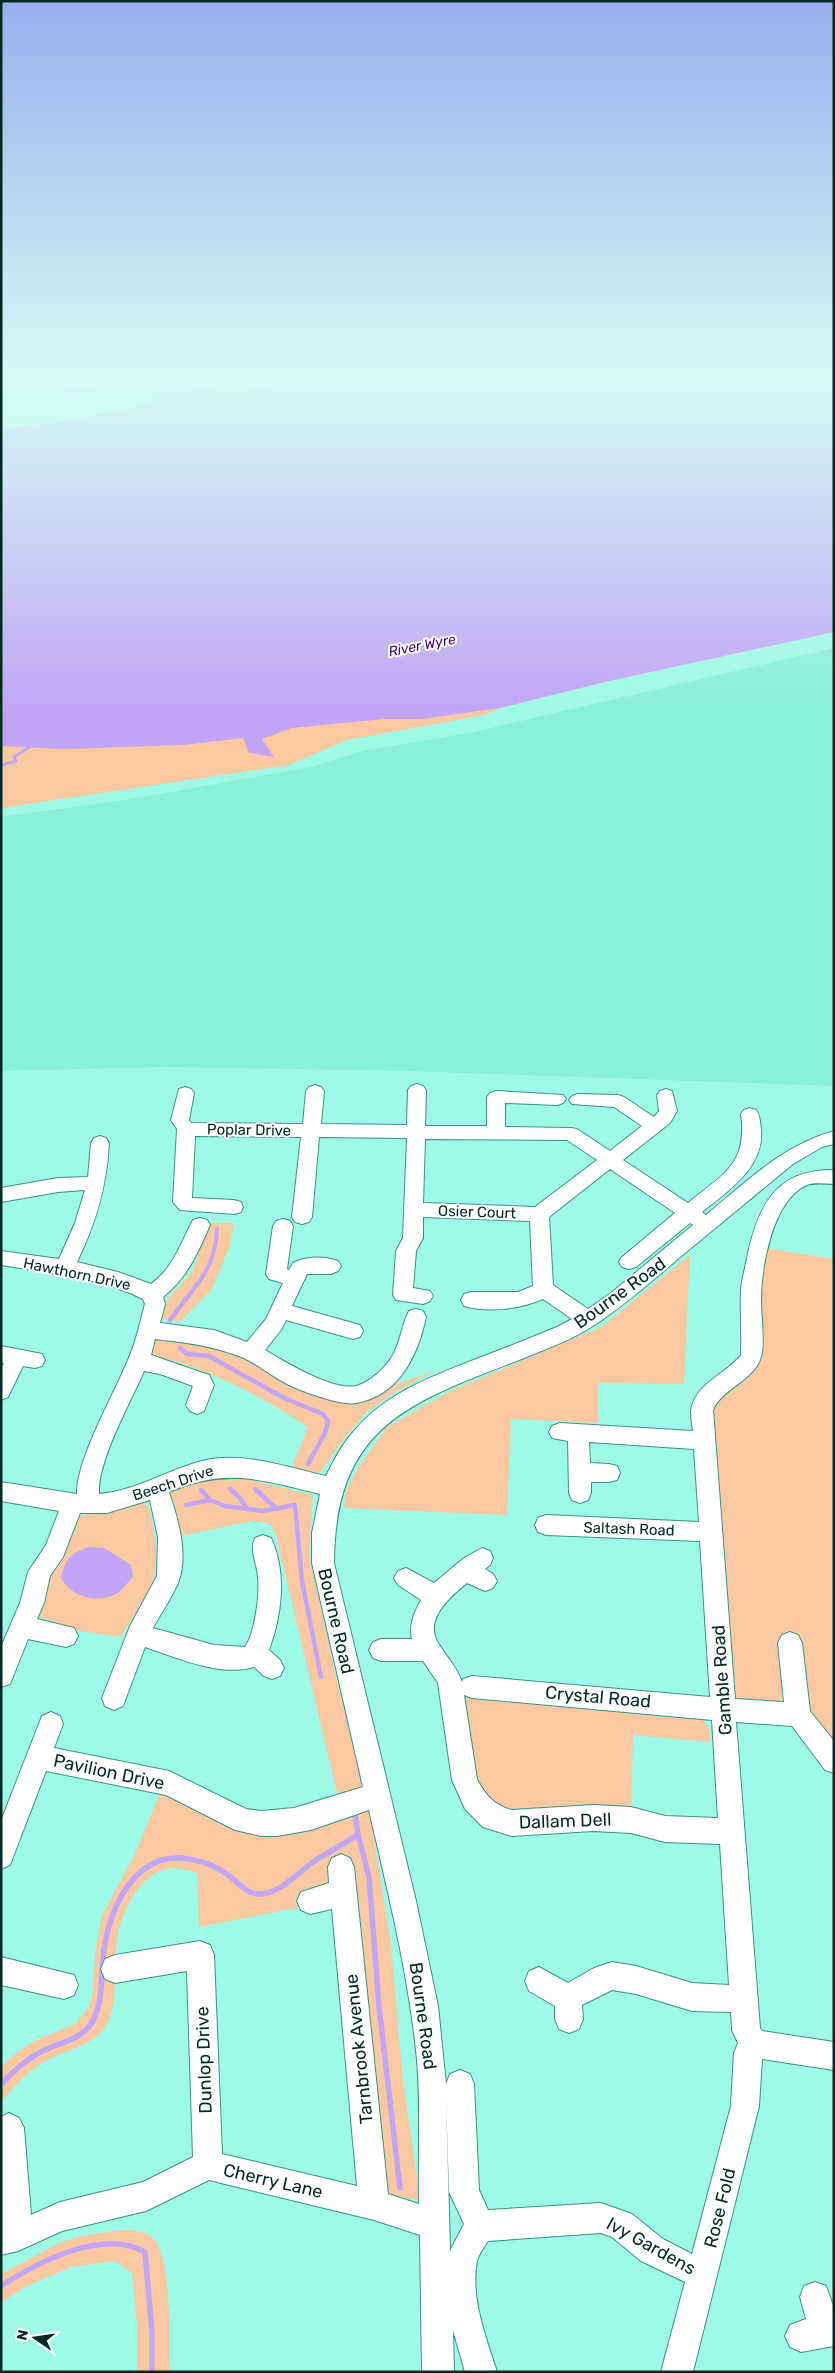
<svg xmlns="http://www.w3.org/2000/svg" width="835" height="2373" font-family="Rubik,sans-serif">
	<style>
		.built { fill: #8aefdb }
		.green { fill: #fac9a1 }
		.water { fill: #c2a5f6 }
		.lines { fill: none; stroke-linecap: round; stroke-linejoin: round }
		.stream-far4 { stroke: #c2a5f6; stroke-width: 2.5 }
		.stream-far3 { stroke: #c2a5f6; stroke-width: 3 }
		.stream-far2 { stroke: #c2a5f6; stroke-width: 4 }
		.stream-far1 { stroke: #c2a5f6; stroke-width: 4.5 }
		.stream { stroke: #c2a5f6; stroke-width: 5.5 }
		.minor-casing { stroke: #379484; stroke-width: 2 }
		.minor { fill: #fff; fill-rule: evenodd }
		.labels { text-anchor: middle; stroke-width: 4; stroke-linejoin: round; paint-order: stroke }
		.far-water-label { font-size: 14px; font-style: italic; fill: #46007f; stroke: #fff }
		.street-label { font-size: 15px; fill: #022a24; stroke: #fff }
		.near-street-label { font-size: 18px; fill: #022a24; stroke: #fff }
	</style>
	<rect width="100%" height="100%" fill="#9ff9e7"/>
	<polygon class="built" points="834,648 834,1086 407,1071 164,1067 1,1071 1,817 132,799 311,767 362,751 474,732"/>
	<g class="green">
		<polygon points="834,632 609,681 500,708 485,715 347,740 289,765 1,808 1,729"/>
		<polygon points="209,1223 234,1223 229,1248 212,1289 180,1322 158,1318 162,1306 193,1270"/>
		<polygon points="759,1247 834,1259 834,1761 798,1715 724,1710 705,1399 745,1367"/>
		<polygon points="690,1255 684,1384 598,1383 598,1423 511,1419 507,1515 344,1508 346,1491 359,1466 387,1427 450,1391 601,1327"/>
		<path d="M156,1338L181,1339L239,1353L289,1382L374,1392L437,1370L397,1391L368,1411L346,1436L320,1473L291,1469L308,1427C259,1395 207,1367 149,1355Z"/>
		<polygon points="200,1476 242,1478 313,1495 309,1555 337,1681 364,1788 338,1797 276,1536 270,1524 252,1521 176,1537 168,1490"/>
		<path d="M142,1503L149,1507C155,1533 162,1565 149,1590C141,1606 130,1621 121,1637L74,1630L40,1617L39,1600L75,1517Z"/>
		<polygon points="464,1697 684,1713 703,1719 710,1732 710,1742 633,1735 631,1820 544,1823 474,1800"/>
		<path d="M161,1790L227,1822L369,1807L391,1945L403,2081L417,2177V2200L383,2194L344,1893L307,1906L199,1927L197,1873C186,1870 174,1866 163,1870C137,1878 120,1916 117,1941C113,1967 120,2009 103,2030C89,2048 61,2051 42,2063C27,2072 13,2088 1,2102V2067L16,2053L36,2040L75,2024L89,2007L92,1996L96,1946L102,1916L135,1854Z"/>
		<path d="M121,2230C133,2230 149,2231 156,2242C172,2267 169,2341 169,2372H137V2323L132,2273L115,2261L71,2267L25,2287L1,2303V2274L59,2243L82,2236Z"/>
	</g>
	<g class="water">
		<path d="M39,380H62L61,382L68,387L83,388L117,380H172L221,392L244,391L305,380H834V632L609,681L500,708L422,719H385L292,728L262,739L274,757L249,753L243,738L183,745L65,749L1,746V428L57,423L154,403L156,398C154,395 151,391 148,389C125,377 52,414 39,380Z"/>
		<path d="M89,1547L104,1548L131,1565L133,1577C128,1582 122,1591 116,1594C95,1604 72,1597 61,1578C65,1560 71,1552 89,1547Z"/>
	</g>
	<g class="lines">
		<polyline class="stream-far4" points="1,386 20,380"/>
		<polyline class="stream-far3" points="1,765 16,761 14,757 31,746"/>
		<path class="stream-far2" d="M188,1296C206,1275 216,1257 217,1229"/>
		<g class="stream-far1">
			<polyline points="170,1320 189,1295"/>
			<polyline points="180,1348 187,1354 209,1356 284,1398 323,1414 328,1421 325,1433 308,1464"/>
			<polyline points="230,1489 240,1498 247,1509"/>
			<polyline points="255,1489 277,1509"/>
			<polyline points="201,1490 210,1500"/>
			<polyline points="186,1505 210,1500 225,1506 263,1511 295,1505 302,1581 321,1677"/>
		</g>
		<g class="stream">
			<polyline points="358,1834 369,1877 379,2006 400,2188"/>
			<path d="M1,2084C13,2072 24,2061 39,2053C55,2043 80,2041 91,2024C103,2005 101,1979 103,1958C106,1924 121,1881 152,1864C175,1852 207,1860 227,1874C237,1881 246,1894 259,1894C281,1894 299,1871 316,1860C330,1851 345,1844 358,1834L355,1815"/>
			<path d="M1,2286C38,2262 103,2228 145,2252L152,2332V2372"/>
		</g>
		<g class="minor-casing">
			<g id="minor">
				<path d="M417,1084L423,1086L426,1090L425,1126H487V1097L490,1093L496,1091L563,1095L566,1099L563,1103L557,1105L505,1103V1127L571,1128L577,1129L610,1151L642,1126L614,1107L572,1104L569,1100L572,1096L578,1094L618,1095L624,1097L654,1117L659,1111L657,1095L660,1091L666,1089L672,1091L677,1111L670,1123L623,1160L688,1203C723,1174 748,1165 741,1114L744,1110L750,1108L756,1110C760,1115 760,1122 761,1129C765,1167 728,1191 702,1212L706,1215C746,1182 783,1145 834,1131V1144L822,1147L793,1164C755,1195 717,1227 679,1258C652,1281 626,1304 596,1324C574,1339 549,1348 524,1358C412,1402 335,1423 334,1563L416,1901L438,2006L446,2084L450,2074L460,2070L470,2074L474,2084L479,2190L488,2210L601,2203L632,2214L663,2239L692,2254L731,2106L734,2053L738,2043L732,2030L731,2012L692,2011L636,1994L612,1990L582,2005L583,2019L579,2029L569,2033L559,2029L555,2019V2006L529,1991L525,1981L529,1971L539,1967L568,1983L594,1968L612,1962L636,1966L692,1983L729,1985L720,1844L665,1842L631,1833L593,1831L512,1836L483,1827L465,1809L452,1780L438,1683L423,1661H381L373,1658L369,1650L373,1642L381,1639H412C409,1624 414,1613 421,1600L398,1585L394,1578L398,1571L406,1568L434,1583L464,1558L482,1548L490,1551L493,1558L490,1565L485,1569L493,1574L497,1581L493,1588L485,1591L467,1583C451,1596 425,1618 437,1641C445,1655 456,1666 462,1682L463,1679L472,1676L710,1697L700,1541L546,1535L538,1532L535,1525L538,1518L546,1515L699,1522L694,1449L589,1442L590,1463L609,1464L617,1466L620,1473L617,1480L609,1482H591V1493L588,1500L580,1503L572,1500L569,1493L568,1441L552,1438L549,1432L552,1426L560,1423L693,1431C692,1425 691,1417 691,1411C694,1384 726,1374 741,1355C742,1333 740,1312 741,1290C742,1278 746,1265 748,1253C759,1203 778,1169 834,1170V1184C825,1184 816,1182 807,1185C773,1199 761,1267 761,1300C761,1316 765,1343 761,1357C754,1381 722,1388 713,1410L735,1699L784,1702L778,1643L782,1635L790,1632L798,1635L802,1643L810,1711L834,1741V1773L825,1770L792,1726L736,1722L760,2028L762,2031L834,2042V2070L762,2059L759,2106L693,2372H661L685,2282L641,2261L612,2237L601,2233L488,2241C484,2247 479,2254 477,2261C470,2298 486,2337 497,2372H465L453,2330L454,2372H422L420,2235L374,2220L209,2180L146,2211L62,2231L18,2251L1,2255V2117L9,2113L19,2118L24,2128L31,2215L60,2202L143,2182L193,2157L187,1971L115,1983L105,1979L101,1969L105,1959L115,1955L200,1941L210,1945L214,1955L222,2154L357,2186L332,1909L310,1914L301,1910L297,1901L301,1892L329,1883L328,1867L332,1858L341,1854L350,1858L354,1867L388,2194L419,2204C418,2157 421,2107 417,2060C409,1976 388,1893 369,1810L311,1830L277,1836H261L235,1830L166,1795L46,1771L10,1865L1,1869V1821L42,1716L51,1712L60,1716L63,1724L54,1748L169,1771L246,1809L261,1811L294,1808L363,1787L312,1563V1533L320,1494C263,1480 226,1467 169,1492C178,1519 189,1555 178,1583C171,1599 161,1613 153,1628L214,1645L245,1647C255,1633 260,1593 258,1577C257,1563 249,1550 255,1538L263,1535L271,1538C287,1572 282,1615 269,1650L280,1660L284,1668L280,1676L272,1679L264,1676L254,1667C220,1677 178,1658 145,1647L123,1706L114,1710L105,1706L102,1698L130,1626L157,1576L158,1537L150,1500L107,1513H80L63,1557L50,1576L44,1603L37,1619L74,1628L78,1636L74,1644L66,1647L28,1639L10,1684L1,1687V1647L20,1603L28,1572L46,1545L59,1511L1,1501V1482L77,1494C76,1459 116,1391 130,1355C137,1339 140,1321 145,1304L143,1299C99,1277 50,1273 1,1265V1251L59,1259L75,1223L85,1190L58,1192L1,1202V1188L58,1178L88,1177L91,1143L94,1138L100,1136L106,1138L109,1143C107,1186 96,1223 77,1262L118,1272L151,1284C174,1267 180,1244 193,1220L200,1218L207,1220L210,1225C198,1253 187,1278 163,1297L165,1304L160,1323L214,1330L247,1342L266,1319L283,1283L269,1279L266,1274L273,1226L276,1221L283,1219L290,1221L293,1226L287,1269L289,1270L293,1263C306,1256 325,1256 338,1261L341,1266L338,1271L331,1274H307L292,1306L360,1325L363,1331L360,1337L353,1339L286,1320L281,1330L265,1350C285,1362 333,1391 356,1386C369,1383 385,1368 391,1358C401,1343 401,1326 409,1311L416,1309L423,1311L426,1317C418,1355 399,1396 356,1403C341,1406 301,1391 287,1384C271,1376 257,1363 241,1357C210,1345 187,1343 155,1339L151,1355L209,1375L214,1385L204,1411L197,1414L190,1411L186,1405L193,1386L160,1374L144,1371C131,1402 97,1461 99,1494C136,1491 167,1470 202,1461C242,1451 287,1467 326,1476C334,1460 342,1444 354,1431C385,1394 428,1378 471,1361C500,1350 528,1339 557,1327L572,1319L543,1299C520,1309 488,1313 464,1306L461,1300L464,1294L471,1292H518L533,1286L530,1221L423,1217V1238L416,1251L413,1288L430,1291L433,1296L430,1301L423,1304L396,1300L393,1295L396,1251L403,1238L407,1138L319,1137L312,1217L309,1222L302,1224L295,1222L292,1217L301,1137L195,1136L192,1198L234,1200L241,1202L243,1207L241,1212L234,1214L180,1210L173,1202L177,1129L171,1120L179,1089L185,1087L191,1089L194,1093L189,1120L191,1123L303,1124L306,1091L309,1087L315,1085L321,1087L324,1091L321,1124L407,1125L408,1090L411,1086ZM425,1139L567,1140L597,1160L535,1207L423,1203ZM610,1169L675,1213L622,1257L619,1262L622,1267L629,1269L636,1267L690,1223L693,1225L611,1293L588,1309L553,1285L549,1217ZM464,1695L472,1698L712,1720L718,1818L665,1816L631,1807L593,1805L512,1810C495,1806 485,1795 477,1779ZM446,2096L449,2192L464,2224L450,2251Z"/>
				<polygon points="1,1346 42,1354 45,1360 42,1366 35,1368 23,1366 8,1397 1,1400 1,1368 4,1363 1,1362"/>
				<polygon points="1,1957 74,1975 78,1985 74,1995 64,1999 1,1985"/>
				<polygon points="815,2282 826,2286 834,2308 834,2346 801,2352 790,2347 785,2336 790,2325 806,2319 800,2297 804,2286"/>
			</g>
		</g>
		<use href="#minor" class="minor"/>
	</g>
	<linearGradient id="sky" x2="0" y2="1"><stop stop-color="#99aeee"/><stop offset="0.53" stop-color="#d4fcf4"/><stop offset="1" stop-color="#d4fcf4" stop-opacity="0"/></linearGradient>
	<rect width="835" height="712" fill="url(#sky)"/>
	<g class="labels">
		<g class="far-water-label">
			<text transform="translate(422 645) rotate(-11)" y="5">River Wyre</text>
		</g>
		<g class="street-label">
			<text transform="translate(249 1130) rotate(1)" y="5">Poplar Drive</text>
			<text transform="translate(477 1212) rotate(2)" y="5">Osier Court</text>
			<text transform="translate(77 1274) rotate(12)" y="5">Hawthorn Drive</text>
			<text transform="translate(173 1483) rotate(-18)" y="5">Beech Drive</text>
			<text transform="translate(629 1529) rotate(2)" y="5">Saltash Road</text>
		</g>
		<g class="near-street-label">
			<text transform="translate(620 1293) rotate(-36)" y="6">Bourne Road</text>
			<text transform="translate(336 1621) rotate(77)" y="6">Bourne Road</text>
			<text transform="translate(722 1680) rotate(-94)" y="6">Gamble Road</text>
			<text transform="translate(598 1697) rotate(5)" y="6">Crystal Road</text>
			<text transform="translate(109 1772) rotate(12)" y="6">Pavilion Drive</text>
			<text transform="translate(565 1821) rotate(-2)" y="6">Dallam Dell</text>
			<text transform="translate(423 2016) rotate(82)" y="6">Bourne Road</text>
			<text transform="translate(359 2049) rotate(-96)" y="6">Tarnbrook Avenue</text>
			<text transform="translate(204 2060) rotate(-92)" y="6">Dunlop Drive</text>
			<text transform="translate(273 2181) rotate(13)" y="6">Cherry Lane</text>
			<text transform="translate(720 2208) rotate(-76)" y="6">Rose Fold</text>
			<text transform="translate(651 2246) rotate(29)" y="6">Ivy Gardens</text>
		</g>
	</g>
	<rect width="835" height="2373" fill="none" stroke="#022a24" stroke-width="5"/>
	<g transform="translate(35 2338) rotate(283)" stroke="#ffffff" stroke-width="4" paint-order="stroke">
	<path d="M0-4L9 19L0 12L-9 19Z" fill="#022a24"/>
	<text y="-8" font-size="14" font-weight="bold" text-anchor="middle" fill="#022a24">N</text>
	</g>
</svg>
